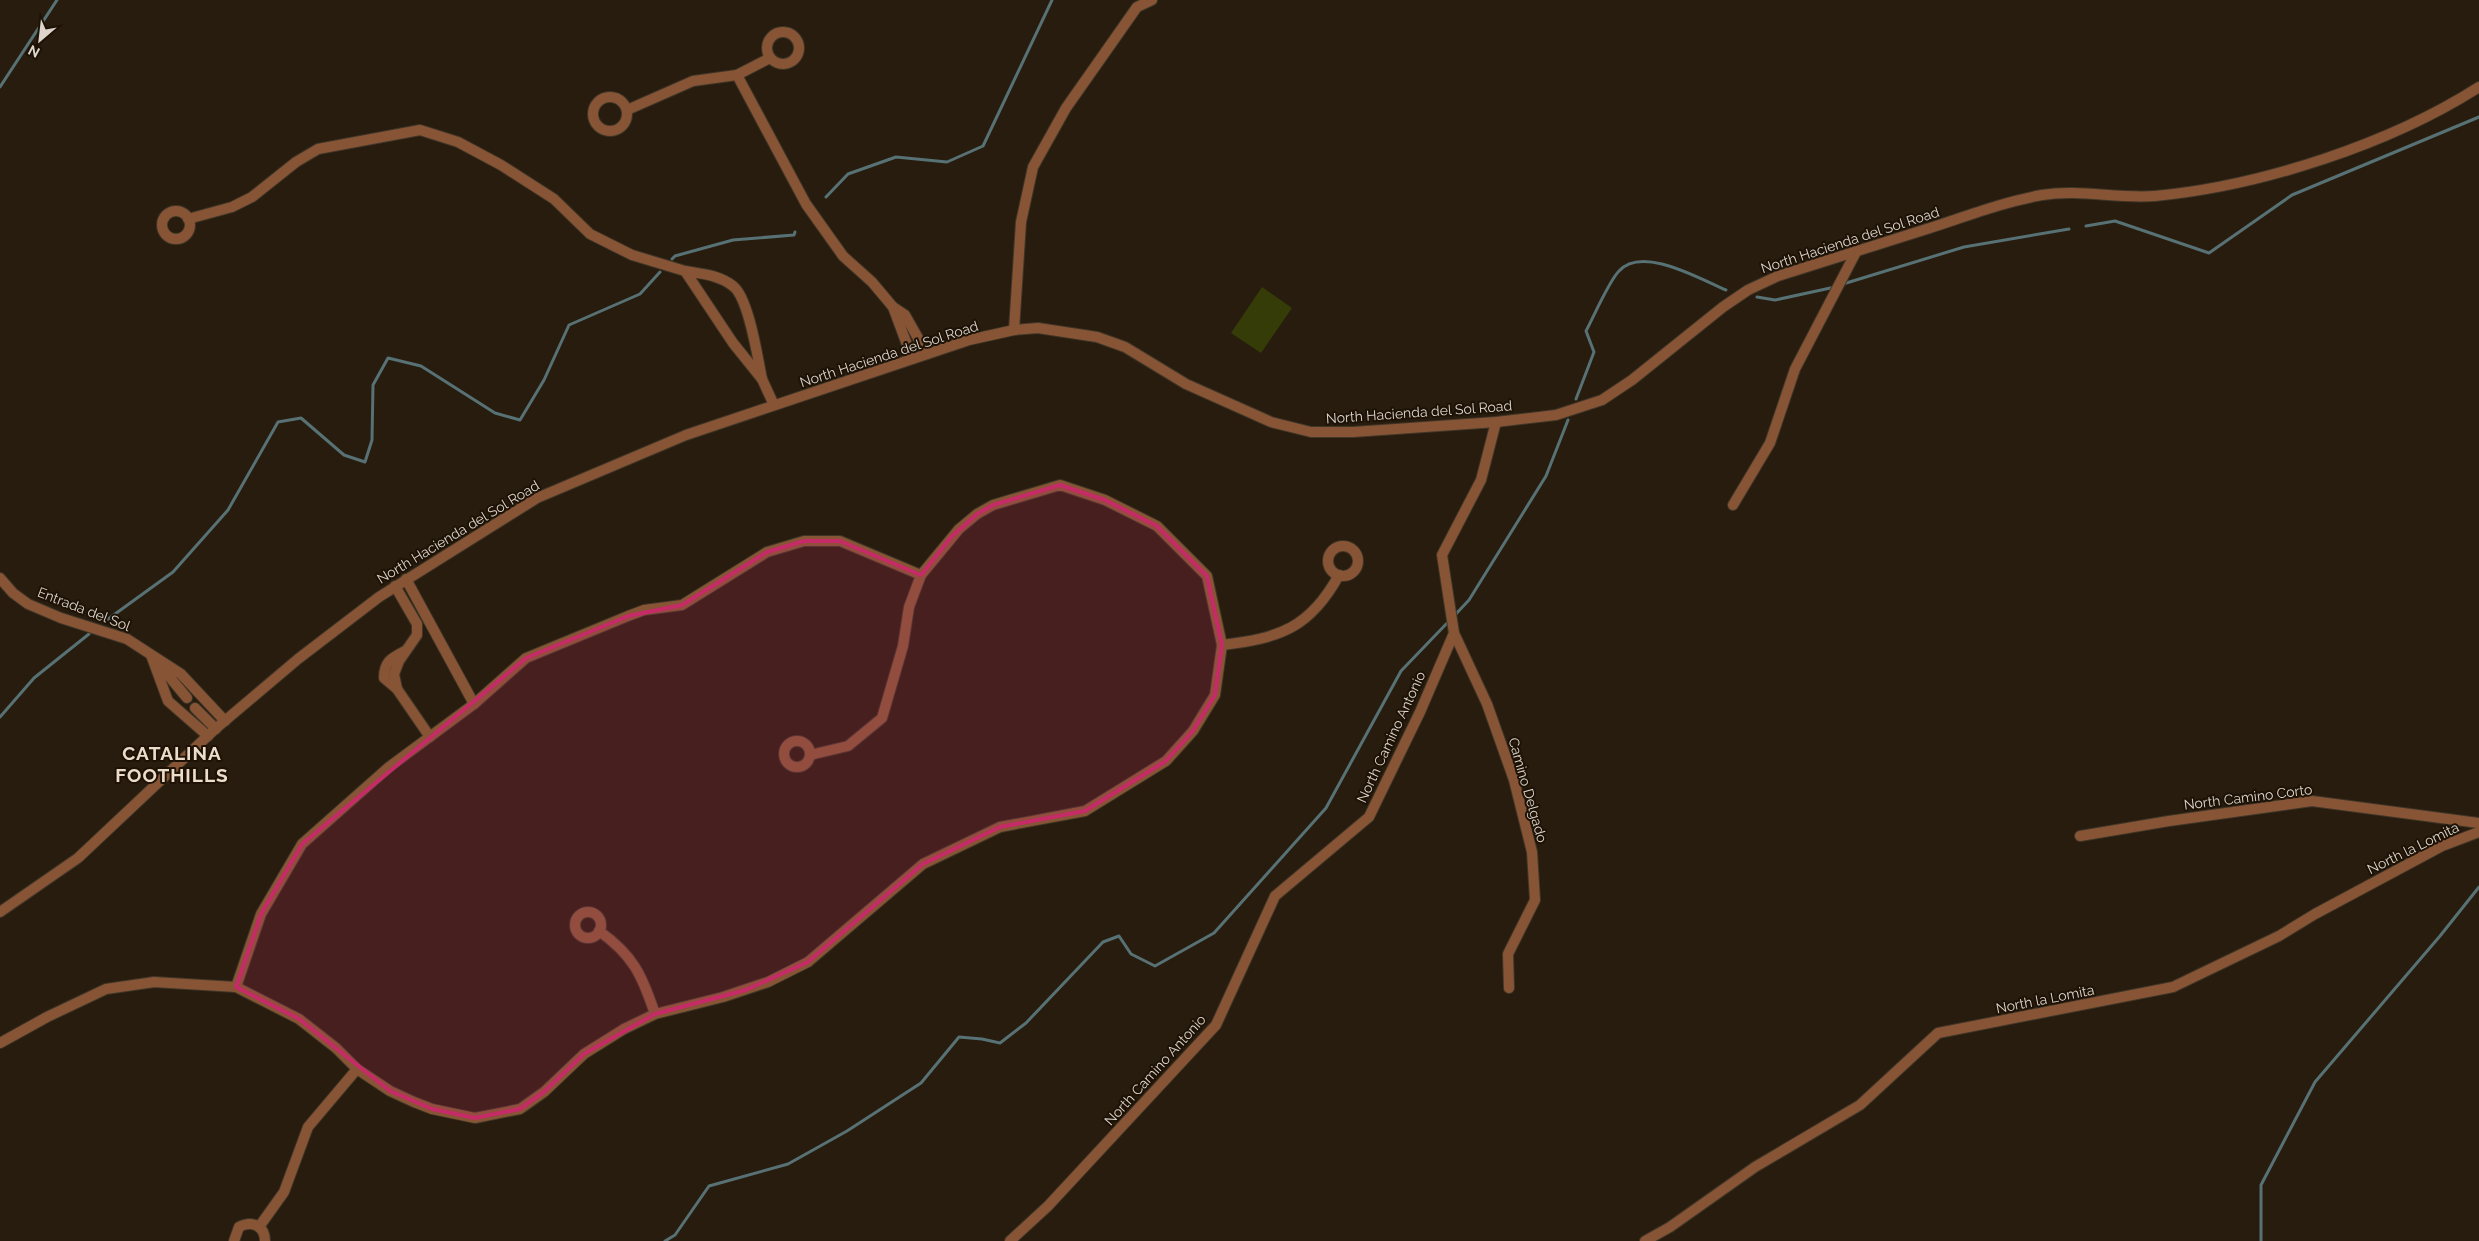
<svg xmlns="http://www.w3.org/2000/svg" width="2479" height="1241" font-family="Raleway,sans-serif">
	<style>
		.green { fill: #353c07 }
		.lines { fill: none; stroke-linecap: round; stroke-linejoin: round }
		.stream { stroke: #577174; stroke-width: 3 }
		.minor-casing { stroke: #403628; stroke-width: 12 }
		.tertiary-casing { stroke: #403628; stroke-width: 12 }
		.minor { stroke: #875535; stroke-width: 10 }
		.tertiary { stroke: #875535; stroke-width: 10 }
		.marked { fill: #c52b66; fill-opacity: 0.2; stroke: #c52b66; stroke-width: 4; stroke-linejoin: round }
		.labels { text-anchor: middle; stroke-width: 4; stroke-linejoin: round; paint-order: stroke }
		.street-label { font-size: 14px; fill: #ddd5cc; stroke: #1d1205 }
		.district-label { font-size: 19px; font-weight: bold; letter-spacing: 1px; fill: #ecddca; stroke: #1d1205 }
	</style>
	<rect width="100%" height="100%" fill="#271c0d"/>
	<polygon class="green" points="1262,287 1292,308 1261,353 1231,333"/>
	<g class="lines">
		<g class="stream">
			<polyline points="0,87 57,0"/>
			<polyline points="826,197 848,174 896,157 947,162 983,146 1052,0"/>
			<polyline points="2086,226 2115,221 2209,253 2292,195 2479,117"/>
			<polyline points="672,259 675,256 733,240 794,235 795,232"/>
			<polyline points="1843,284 1964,247 2069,229"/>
			<polyline points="1757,297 1775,300 1835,287"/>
			<path d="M1576,399L1594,352L1586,331C1594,316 1609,281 1619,271C1642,245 1700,279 1726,290"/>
			<polyline points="1454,616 1469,600 1546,476 1568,420"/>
			<polyline points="104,622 173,572 228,510 278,422 301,418 344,455 365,462 372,440 373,385 388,358 421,366 495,413 520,420 544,380 569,325 640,294 660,272"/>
			<polyline points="0,717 34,678 89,634"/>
			<polyline points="665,1241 675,1235 709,1186 788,1164 847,1131 921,1083 959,1037 982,1039 1000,1043 1026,1023 1103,942 1119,936 1131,954 1155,966 1214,933 1326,808 1401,671 1450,620"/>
			<polyline points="2261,1241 2261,1185 2315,1082 2440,936 2479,887"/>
		</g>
		<g class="minor-casing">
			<g id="minor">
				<circle cx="783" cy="48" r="16"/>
				<polyline points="737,75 806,204 843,256 872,282 893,307 905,315 927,354"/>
				<circle cx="610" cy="114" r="17"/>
				<polyline points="627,110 693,81 737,75 770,58"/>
				<circle cx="176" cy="225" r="14"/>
				<polyline points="188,219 232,207 252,197 296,162 318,149 420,130 458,142 501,165 554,199 590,234 632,255 685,271"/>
				<path d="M685,271C703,274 719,275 733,286C749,298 758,360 762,379L733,343Z"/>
				<polyline points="893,307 912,358"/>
				<polyline points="1014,330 1021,222 1033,167 1066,108 1137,7 1152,0"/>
				<polyline points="762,379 774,405"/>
				<polyline points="1733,505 1770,443 1795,369 1856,252"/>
				<circle cx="1343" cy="561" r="15"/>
				<polyline points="0,578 13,593 28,604 61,618 127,639 181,674 225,721"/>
				<polyline points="406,579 474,704"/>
				<polyline points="395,586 417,624 417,635 399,661 394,674 397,689"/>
				<polyline points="1454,633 1487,704 1514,780 1532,852 1535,900 1508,954 1509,988"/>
				<path d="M1222,645C1280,638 1310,628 1339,575"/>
				<path d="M405,651C391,658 384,662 384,678L397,689L430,737"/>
				<polyline points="151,655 168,701 208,736"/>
				<polyline points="158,663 187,698"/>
				<polyline points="195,708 216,729"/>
				<circle cx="797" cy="754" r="13"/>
				<polyline points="2080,836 2169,821 2312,801 2479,823"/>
				<circle cx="588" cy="925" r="13"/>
				<path d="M599,931C633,955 642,975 655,1014"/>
				<polyline points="236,987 261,914 302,844 389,767 474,704 526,658 628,616 644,610 682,605 767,552 804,541 840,541 921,575"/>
				<polyline points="0,1043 47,1017 106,989 154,982 236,987 299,1019 336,1048 357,1069 390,1091 414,1102 432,1109 475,1118 520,1109 544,1092 584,1054 624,1029 655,1014 723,997 768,982 808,962 923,864 1000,827 1085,811 1166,761 1193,731 1215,695 1222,645 1207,576 1157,526 1105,500 1060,485 993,505 977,514 959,529 921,575 909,607 903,646 882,718 848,746 810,755"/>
				<polyline points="259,1227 284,1192 308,1127 357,1069"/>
				<path d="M234,1241L239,1227C252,1220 265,1226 265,1241"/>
				<polyline points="1010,1241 1048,1206 1216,1025 1275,896 1369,817 1420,712 1454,633 1442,555 1481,480 1496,422"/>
				<polyline points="1645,1241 1670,1227 1755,1167 1860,1105 1938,1033 2173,987 2279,936 2315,914 2442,846 2479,832"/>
			</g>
		</g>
		<g class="tertiary-casing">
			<path id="tertiary" d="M0,912L78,858L214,730L298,659L379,597L537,498L686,435L969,340L1014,330L1038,328L1097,337L1125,347L1186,384L1271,422L1311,432H1353L1496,422L1556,415L1602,400L1632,380L1723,307L1748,290L1778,276C1829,260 1879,244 1930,228C1967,216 2003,202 2042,195C2080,189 2117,199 2155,196C2261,186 2390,144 2479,87"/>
		</g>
		<use href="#minor" class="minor"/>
		<use href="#tertiary" class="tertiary"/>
	</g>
	<path class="marked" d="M1060,485L1105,500L1157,526L1207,576L1222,645L1215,695L1193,731L1166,761L1085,811L1000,827L923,864L808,962L746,990L655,1014L584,1054L544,1092L520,1109L475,1118L432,1109L390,1091L299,1019L236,987L261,914L302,844L526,658L628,616L682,605L767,552L804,541H840L921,575L951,537L977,514L993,505Z"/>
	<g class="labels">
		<g class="street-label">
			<text transform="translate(1850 240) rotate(-18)" y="5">North Hacienda del Sol Road</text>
			<text transform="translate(889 354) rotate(-18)" y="5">North Hacienda del Sol Road</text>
			<text transform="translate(1419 412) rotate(-4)" y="5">North Hacienda del Sol Road</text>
			<text transform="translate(458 532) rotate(-31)" y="5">North Hacienda del Sol Road</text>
			<text transform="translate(84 609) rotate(21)" y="5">Entrada del Sol</text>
			<text transform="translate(1391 737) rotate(-65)" y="5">North Camino Antonio</text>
			<text transform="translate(1528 790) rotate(74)" y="5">Camino Delgado</text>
			<text transform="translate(2248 797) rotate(-7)" y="5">North Camino Corto</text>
			<text transform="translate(2413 848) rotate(-26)" y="5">North la Lomita</text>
			<text transform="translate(2045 999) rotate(-11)" y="5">North la Lomita</text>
			<text transform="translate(1155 1070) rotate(-48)" y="5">North Camino Antonio</text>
		</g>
		<g class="district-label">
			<text x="172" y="760">CATALINA<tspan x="172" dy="22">FOOTHILLS</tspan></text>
		</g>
	</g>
	<g transform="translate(40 40) rotate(208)" stroke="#1d1205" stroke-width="4" paint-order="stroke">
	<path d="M0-4L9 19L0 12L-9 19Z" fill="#ddd5cc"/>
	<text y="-8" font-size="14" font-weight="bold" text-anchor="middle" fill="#ddd5cc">N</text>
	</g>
</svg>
